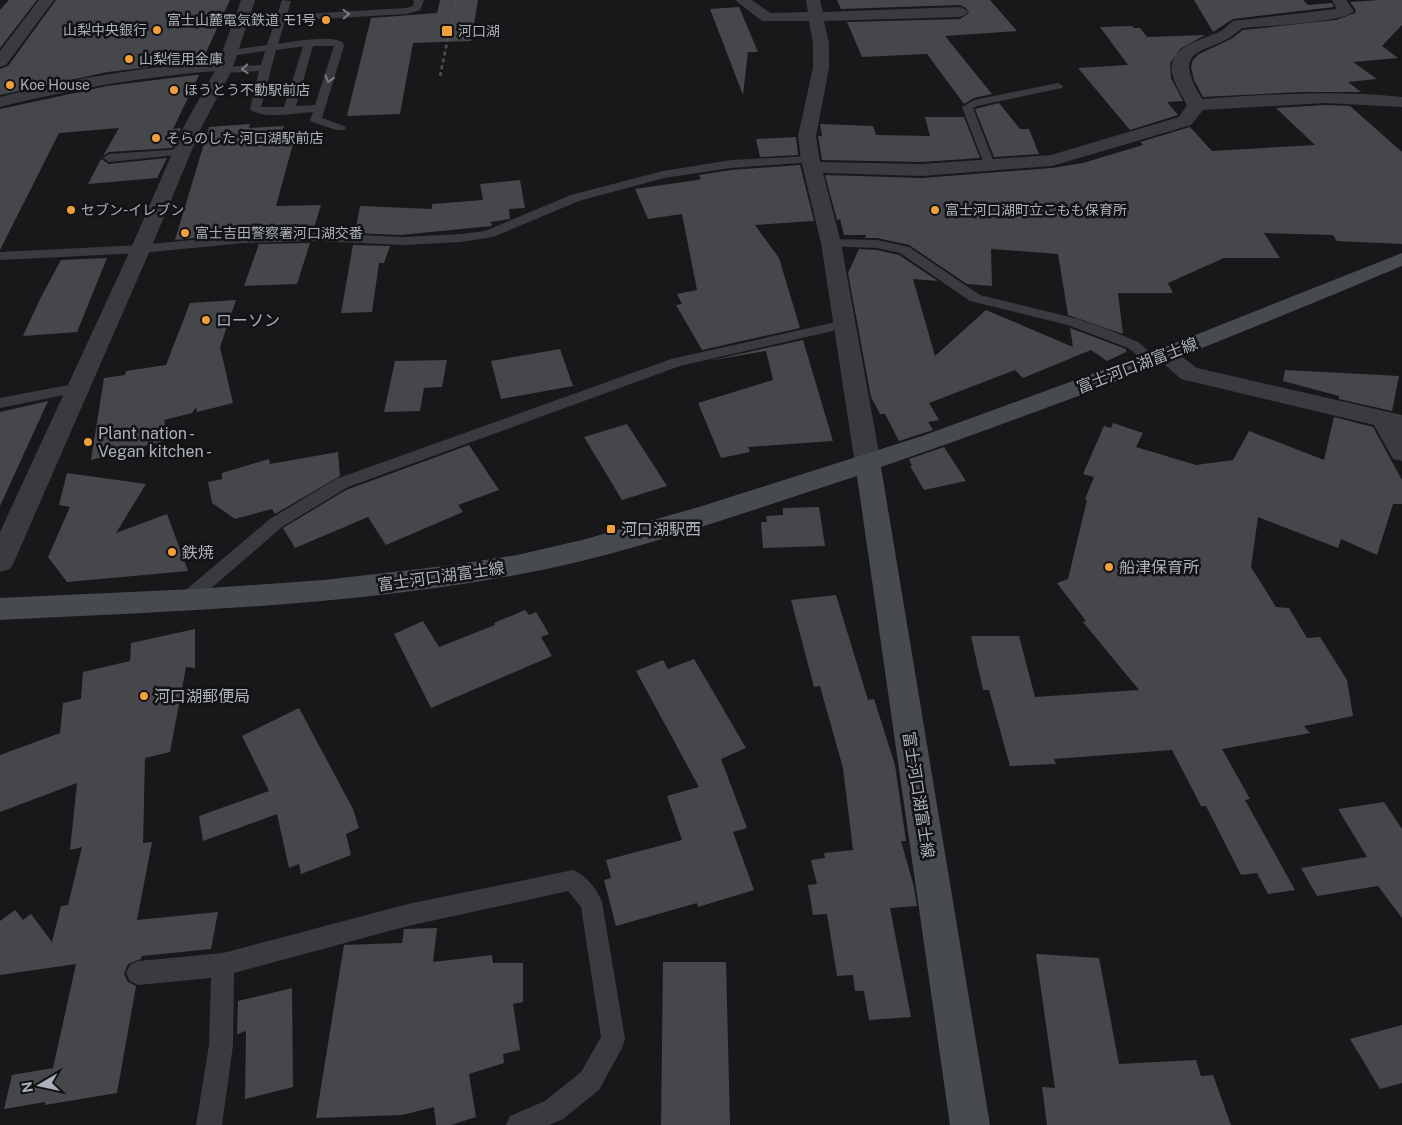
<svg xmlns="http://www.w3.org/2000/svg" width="1402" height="1125" font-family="'Public Sans','Noto Sans JP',sans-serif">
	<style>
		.building { fill: #45474a }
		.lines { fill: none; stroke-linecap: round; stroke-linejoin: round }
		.service { fill: #393b3f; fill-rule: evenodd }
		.minor { fill: #393b3f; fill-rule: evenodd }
		.tertiary { fill: #393b3f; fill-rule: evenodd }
		.secondary { fill: #474a4f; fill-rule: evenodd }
		.rail { stroke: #4c4f54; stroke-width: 2.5; stroke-dasharray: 4 3; stroke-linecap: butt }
		.oneway { stroke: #787c83 }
		.poi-dot { fill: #f09f3b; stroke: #131315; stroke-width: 2 }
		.labels { text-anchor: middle; stroke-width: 5; stroke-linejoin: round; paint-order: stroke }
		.far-poi-label { font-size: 14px; fill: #abb1ba; stroke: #131315; text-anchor: start }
		.poi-label { font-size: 16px; fill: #abb1ba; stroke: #131315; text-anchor: start }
		.street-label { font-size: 16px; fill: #abb1ba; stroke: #131315 }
	</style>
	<rect width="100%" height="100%" fill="#18181a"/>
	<g class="building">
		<polygon points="9,0 37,0 0,48 0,10"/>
		<polygon points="56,0 230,0 202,61 108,72 0,95 0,69 8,66"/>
		<polygon points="440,0 478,0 471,41 413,43 400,114 347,116 371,18 437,13"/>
		<polygon points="837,0 990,0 1017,31 945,36 992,94 974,98 964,104 927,54 862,57 847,22 960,19 969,13 966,8 960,5 841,9"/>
		<polygon points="1194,0 1303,0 1308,5 1332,3 1334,7 1233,19 1213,32"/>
		<polygon points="1380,0 1402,0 1402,25 1382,46 1398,58 1353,62 1377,79 1348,82 1361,92 1302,92 1203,97 1194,80 1191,67 1193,60 1199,54 1231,39 1243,30 1336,20 1355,13 1356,10 1350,2"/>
		<polygon points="739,7 758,52 748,52 743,95 710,9"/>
		<polygon points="1132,26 1134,28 1140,28 1147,37 1205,35 1180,49 1170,63 1171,78 1183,101 1167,102 1178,115 1130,130 1078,68 1128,65 1100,27"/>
		<polygon points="195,75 199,75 173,129 181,128 172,148 109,152 103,156 119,128 59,133 0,250 0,109 107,86"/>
		<polygon points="999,103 1020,129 1029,129 1039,154 994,157 975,109"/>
		<polygon points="1325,105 1350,106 1402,152 1402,244 1337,241 1333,235 1264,233 1280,258 1224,258 1168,283 1173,293 1118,293 1123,334 1068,315 1058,254 991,249 992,286 967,284 909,245 877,238 865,238 866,235 844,235 840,219 837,220 825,175 922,178 1052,168 1083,163 1143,145 1140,142 1190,127 1212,151 1315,145 1276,108"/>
		<polygon points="925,117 964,117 980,158 922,162 822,160 818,136 822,136 820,124 873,126 876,135 930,136"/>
		<polygon points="250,124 249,128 284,126 281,134 296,133 276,206 321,205 313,231 263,233 265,228 205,233 204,237 175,240 209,127"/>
		<polygon points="796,137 798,155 760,157 756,139"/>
		<polygon points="167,158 157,178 88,184 101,159 109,164"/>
		<polygon points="800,165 814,221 755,225 779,258 800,328 702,350 676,305 682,304 677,294 697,290 682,214 648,219 635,189 697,180 701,179 699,175 731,170"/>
		<polygon points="520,180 525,208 509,209 510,219 491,222 492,226 400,235 355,233 360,206 432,209 432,204 483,200 480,184"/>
		<polygon points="310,243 297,284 244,286 259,244"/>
		<polygon points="353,245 390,246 384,263 379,263 372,312 341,313"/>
		<polygon points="859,249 877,250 899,255 938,281 913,279 935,356 986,310 1073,347 1070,328 1126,349 1126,352 1107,361 1091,350 1023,378 1015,370 929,403 939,420 928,422 933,430 899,441 885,414 880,414 871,397 848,273"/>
		<polygon points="107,258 77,332 23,336 40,299 61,260"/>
		<polygon points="236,300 220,347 233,403 197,412 196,407 192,413 164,420 168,440 91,460 104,378 125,375 126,371 166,365 190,303"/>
		<polygon points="803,340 833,441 748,447 750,452 721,458 698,403 773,380 766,351 708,361"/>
		<polygon points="560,349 573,386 501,399 491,361"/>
		<polygon points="447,360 442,387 424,388 420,411 384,412 395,361"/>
		<polygon points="1285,370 1399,376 1392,411 1339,399 1339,396 1283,381"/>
		<polygon points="48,401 0,506 0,412"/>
		<polygon points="1334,417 1373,427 1402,480 1402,504 1393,504 1377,555 1341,539 1338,548 1258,517 1251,567 1276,607 1289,608 1307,638 1320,637 1347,680 1353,716 1304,726 1310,733 1222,749 1250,799 1245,800 1295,890 1268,894 1257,873 1241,875 1206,806 1201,806 1172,750 1054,759 1056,764 1010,766 989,690 983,690 971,636 1019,636 1035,697 1139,690 1083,622 1086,621 1057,583 1068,579 1087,500 1085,499 1094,477 1083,474 1104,426 1111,428 1113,423 1143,433 1136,447 1196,465 1233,460 1249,431 1324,460"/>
		<polygon points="627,424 667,486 622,500 584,437"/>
		<polygon points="469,445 499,490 458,505 463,512 386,545 368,517 295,548 283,528 346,490"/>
		<polygon points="944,447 966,481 924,490 910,466 912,466 909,459"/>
		<polygon points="338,452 340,476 275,514 272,509 235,519 212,503 208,482 222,479 222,473 269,459 270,464"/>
		<polygon points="67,473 146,484 116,533 167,514 188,571 67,582 48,557 70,507 59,505"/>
		<polygon points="819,507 825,546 763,548 761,522 767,522 766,516 783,515 783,508"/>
		<polygon points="836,595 868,700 874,699 895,765 906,841 901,841 914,887 917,906 890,908 911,1017 869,1020 864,991 855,991 853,975 837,976 827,914 813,915 808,885 817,884 811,860 825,858 824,853 853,850 843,768 820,686 814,687 791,600"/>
		<polygon points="525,610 529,615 536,612 549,634 541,637 552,656 431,708 394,634 423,621 439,647 495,625 494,623"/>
		<polygon points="195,629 195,668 186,667 170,752 145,758 143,843 152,842 137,920 218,912 211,949 142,956 141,959 128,964 124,974 128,982 136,986 117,1093 45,1105 45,1102 4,1109 12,1075 53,1068 76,964 0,975 0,921 15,910 23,920 31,914 52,942 61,906 68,905 82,847 70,850 77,783 0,812 0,755 60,733 63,703 81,699 83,672 130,661 131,643"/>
		<polygon points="694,659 746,748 721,759 747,828 733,832 754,890 698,907 697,903 616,926 604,880 611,878 606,860 682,840 667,796 699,787 636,671 663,660 668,669"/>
		<polygon points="299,708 353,809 359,828 346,834 351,855 301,874 299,864 289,868 277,814 203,841 199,816 269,791 242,736"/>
		<polygon points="1384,802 1402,829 1402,918 1378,886 1317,896 1301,868 1367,857 1338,809"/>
		<polygon points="437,928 433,962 492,955 493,963 523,963 523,1002 513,1004 520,1050 503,1054 504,1063 469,1074 476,1117 451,1125 436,1125 434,1107 402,1115 316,1118 344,945 402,943 404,929"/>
		<polygon points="1036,954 1099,958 1119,1064 1196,1060 1201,1076 1213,1075 1231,1125 1047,1125 1042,1087 1055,1088"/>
		<polygon points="663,962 726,962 730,1125 661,1125"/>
		<polygon points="292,988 293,1087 245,1099 246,1031 237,1034 238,1001"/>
		<polygon points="1402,1025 1402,1083 1380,1089 1350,1039"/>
	</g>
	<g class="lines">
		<g class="service">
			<path d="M282,0L291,1L287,15L406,8L413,6L414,0H424L420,10L407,14L285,21L278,44C292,42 333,34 343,43L344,46L322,118L344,126L346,128L344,130H336L312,122L310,120L313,112C297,113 261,120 250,109L259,71L224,73L219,70L224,67L261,65L265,51L231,56L226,53L231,50L267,45ZM313,46H334L315,105L296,106ZM299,47H303L284,107H261L276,50Z"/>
			<polygon points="1058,83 1063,86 1062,88 977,106 973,108 995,165 993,167 985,167 962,107 974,100"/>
			<polygon points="182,149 186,150 188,152 186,154 109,162 103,158 109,154"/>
			<polygon points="810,156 816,160 814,162 731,168 664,178 579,201 493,237 461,242 404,245 316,241 244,243 141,253 0,260 0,252 141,245 244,235 316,233 404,237 461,234 485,231 571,195 663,171 731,160"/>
			<polygon points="831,239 877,240 909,247 980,295 1078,319 1107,329 1138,342 1159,360 1157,363 1147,363 1128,348 1068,325 970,301 900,253 877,248 826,246 825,243 826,240"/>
			<polygon points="845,320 852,324 850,327 680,366 348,487 282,527 193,604 187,606 181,604 178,599 181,594 270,519 336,479 671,359"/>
			<polygon points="79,383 84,385 86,388 84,391 0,408 0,398"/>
			<path d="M573,870C586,875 597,889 602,902L625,1039L622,1048L599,1090L563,1119L549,1125H506L510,1116L545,1101L581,1072L601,1037L581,907L568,891L408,926L234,973L233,1045L222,1125H196L209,1045L211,978L138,985L130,981L126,973L130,965L138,961L223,953L408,904Z"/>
		</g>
		<g class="minor">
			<polygon points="39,0 54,0 6,65 0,67 0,51"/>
			<path d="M735,0H752L770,13L808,12L806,0H820L823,12L960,7L965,9L968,12L965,15L960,17L824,21L829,43V68L816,136L820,162L922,164L1051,155L1179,117L1187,105C1182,95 1174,84 1172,73C1167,46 1203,40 1221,31C1225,28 1229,24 1233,21L1337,9L1332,0H1346L1354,11C1345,23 1261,26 1242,28C1212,58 1167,40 1202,99C1269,94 1335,90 1402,97V107L1325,103L1203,110L1191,125L1052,166L922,176L823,173L841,243L881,464L877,470L868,473L859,470L855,464L821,243L801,160L798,136L813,68V43L809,21H762Z"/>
			<polygon points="1165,348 1173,350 1197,368 1402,415 1402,461 1393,459 1374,425 1181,379 1154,355 1157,350"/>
		</g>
		<path class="tertiary" d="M241,0H255L232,70L202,126L148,255L14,562L10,569L0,572V532L128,255L184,126L215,71C142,77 71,89 0,107V97C72,78 145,67 219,61Z"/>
		<path class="secondary" d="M1402,253V266C1230,338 1057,407 881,467L990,1125H950L857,476C745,512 632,554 516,575C346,607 172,611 0,620V598L195,589L324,580L453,565L517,555L582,540L699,507L922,436L1160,349Z"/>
		<polyline class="rail" points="440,76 456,0"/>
	</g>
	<defs><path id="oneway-chevron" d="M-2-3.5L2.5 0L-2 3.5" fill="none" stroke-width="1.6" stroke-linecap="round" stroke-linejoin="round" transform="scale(1.25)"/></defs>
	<g class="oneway">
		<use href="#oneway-chevron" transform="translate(346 14) rotate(-2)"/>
		<use href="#oneway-chevron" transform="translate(245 69) rotate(177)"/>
		<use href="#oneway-chevron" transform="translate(329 79) rotate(107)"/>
	</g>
	<g class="poi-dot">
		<circle cx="326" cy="20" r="5"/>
		<circle cx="157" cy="30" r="5"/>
		<rect x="441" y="25" width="12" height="12" rx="2.5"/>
		<circle cx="129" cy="59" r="5"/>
		<circle cx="10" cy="85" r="5"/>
		<circle cx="174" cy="90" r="5"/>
		<circle cx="156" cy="138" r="5"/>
		<circle cx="71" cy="210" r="5"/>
		<circle cx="935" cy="210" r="5"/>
		<circle cx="185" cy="233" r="5"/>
		<circle cx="206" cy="320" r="5"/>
		<circle cx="88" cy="442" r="5"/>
		<rect x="606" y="524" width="10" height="10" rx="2.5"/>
		<circle cx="172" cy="552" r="5"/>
		<circle cx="1109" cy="567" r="5"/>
		<circle cx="144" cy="696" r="5"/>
	</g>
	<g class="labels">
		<g class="far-poi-label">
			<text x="316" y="25" text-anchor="end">富士山麓電気鉄道 モ1号</text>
			<text x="147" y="35" text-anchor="end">山梨中央銀行</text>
			<text x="458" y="36">河口湖</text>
			<text x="139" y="64">山梨信用金庫</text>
			<text x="20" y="90">Koe House</text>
			<text x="184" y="95">ほうとう不動駅前店</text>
			<text x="166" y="143">そらのした 河口湖駅前店</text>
			<text x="81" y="215">セブン-イレブン</text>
			<text x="945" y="215">富士河口湖町立こもも保育所</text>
			<text x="195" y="238">富士吉田警察署河口湖交番</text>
		</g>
		<g class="poi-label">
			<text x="216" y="326">ローソン</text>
			<text x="98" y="439">Plant nation -<tspan x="98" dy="18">Vegan kitchen -</tspan></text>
			<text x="621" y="535">河口湖駅西</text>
			<text x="182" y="558">鉄焼</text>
			<text x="1119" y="573">船津保育所</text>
			<text x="154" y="702">河口湖郵便局</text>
		</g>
		<g class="street-label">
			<text transform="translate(1137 365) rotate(-21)" y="6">富士河口湖富士線</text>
			<text transform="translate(441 576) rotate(-8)" y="6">富士河口湖富士線</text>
			<text transform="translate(919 795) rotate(81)" y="6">富士河口湖富士線</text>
		</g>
	</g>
	<g transform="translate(40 1085) rotate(261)" stroke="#131315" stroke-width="4" paint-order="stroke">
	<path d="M0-4L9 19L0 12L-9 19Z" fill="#abb1ba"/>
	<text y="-8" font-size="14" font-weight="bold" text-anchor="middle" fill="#abb1ba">N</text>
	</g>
</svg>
